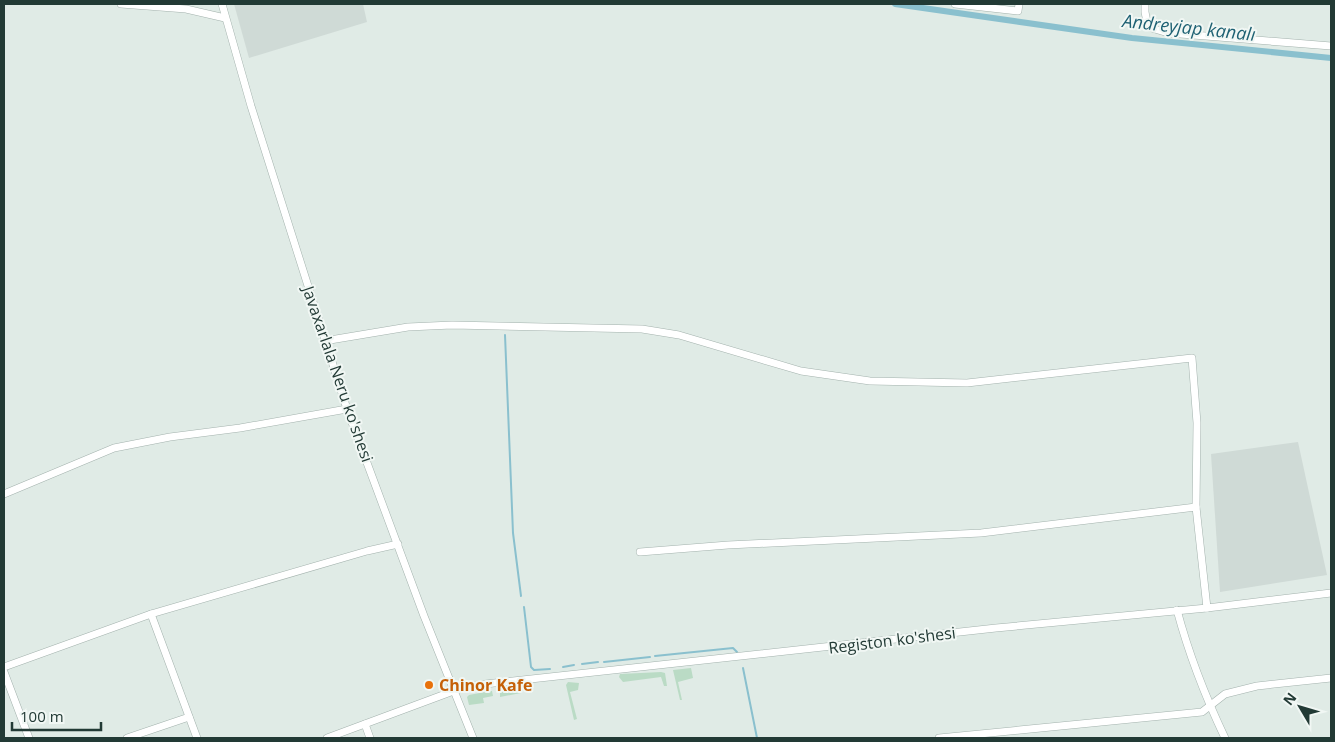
<svg xmlns="http://www.w3.org/2000/svg" width="1335" height="742" font-family="'Open Sans',sans-serif">
	<style>
		.built { fill: #cfdad6 }
		.green { fill: #badbc5 }
		.lines { fill: none; stroke-linecap: round; stroke-linejoin: round }
		.stream { stroke: #8ac0ce; stroke-width: 2 }
		.canal { stroke: #8ac0ce; stroke-width: 6 }
		.minor-casing { stroke: #a3b2ad; stroke-width: 8 }
		.minor { stroke: #fff; stroke-width: 7 }
		.food-dot { fill: #e8710a; stroke: #f1f7f4; stroke-width: 2 }
		.labels { text-anchor: middle; stroke-width: 4; stroke-linejoin: round; paint-order: stroke }
		.street-label { font-size: 16px; fill: #223a35; stroke: #f1f7f4 }
		.food-label { font-size: 16px; font-weight: bold; fill: #c56008; stroke: #f1f7f4; text-anchor: start }
		.water-label { font-size: 18px; font-style: italic; fill: #1e6173; stroke: #f1f7f4 }
	</style>
	<rect width="100%" height="100%" fill="#e0ebe6"/>
	<g class="built">
		<polygon points="234,4 363,4 367,22 249,58"/>
		<polygon points="1298,442 1327,575 1220,592 1211,454"/>
	</g>
	<g class="green">
		<polygon points="691,668 693,678 678,682 682,700 680,700 673,670"/>
		<polygon points="661,672 665,673 667,686 664,686 661,677 623,682 619,677 620,674"/>
		<polygon points="568,682 579,683 578,690 570,692 577,719 574,720 566,685"/>
		<polygon points="526,686 521,693 500,697 500,692 508,689"/>
		<polygon points="490,691 492,691 493,696 483,698 484,703 469,705 467,697 469,695"/>
	</g>
	<g class="lines">
		<g class="stream">
			<polyline points="505,335 513,533 521,596"/>
			<polyline points="524,607 531,667 534,670 550,669"/>
			<polyline points="655,656 733,648 737,652"/>
			<polyline points="604,662 650,657"/>
			<polyline points="582,664 598,662"/>
			<polyline points="563,667 574,665"/>
			<polyline points="743,668 757,738"/>
		</g>
		<polyline class="canal" points="895,4 1132,38 1331,58"/>
		<g class="minor-casing">
			<g id="minor">
				<polyline points="121,4 186,9 225,18"/>
				<polyline points="222,4 251,106 347,409 424,616 473,738"/>
				<polyline points="955,4 1018,11 1019,4"/>
				<polyline points="1145,4 1145,12 1148,27 1168,33 1331,46"/>
				<polyline points="324,341 408,327 452,325 642,329 679,335 801,371 870,381 967,383 1192,358 1197,423 1196,507 1207,608"/>
				<polyline points="4,494 114,448 170,437 240,428 347,409"/>
				<polyline points="640,552 728,545 981,533 1196,507"/>
				<path d="M1177,610C1189,655 1205,696 1225,738"/>
				<polyline points="151,614 197,738"/>
				<polyline points="4,667 151,614 367,551 398,544"/>
				<polyline points="4,672 29,738"/>
				<polyline points="365,724 370,738"/>
				<polyline points="127,738 189,717"/>
				<polyline points="327,738 467,686 996,628 1207,608 1331,593"/>
				<polyline points="939,738 1202,712 1225,694 1257,686 1331,678"/>
			</g>
		</g>
		<use href="#minor" class="minor"/>
	</g>
	<circle class="food-dot" cx="429" cy="685" r="5"/>
	<g class="labels">
		<g class="street-label">
			<text transform="translate(338 374) rotate(71)" y="6">Javaxarlala Neru ko'shesi</text>
			<text transform="translate(892 640) rotate(-7)" y="6">Registon ko'shesi</text>
		</g>
		<g class="food-label">
			<text x="439" y="691">Chinor Kafe</text>
		</g>
		<g class="water-label">
			<text transform="translate(1189 28) rotate(6)" y="6">Andreyjap kanalı</text>
		</g>
	</g>
	<rect width="1335" height="742" fill="none" stroke="#223a35" stroke-width="10"/>
	<g transform="translate(1300 707) rotate(308)" stroke="#f1f7f4" stroke-width="4" paint-order="stroke">
	<path d="M0-4L9 19L0 12L-9 19Z" fill="#223a35"/>
	<text y="-8" font-size="14" font-weight="bold" text-anchor="middle" fill="#223a35">N</text>
	</g>
	<path d="M12 722v8h89v-8" fill="none" stroke="#223a35" stroke-width="2.5"/>
	<text x="20" y="722" font-size="15" fill="#223a35" stroke="#f1f7f4" stroke-width="4" paint-order="stroke">100 m</text>
</svg>
